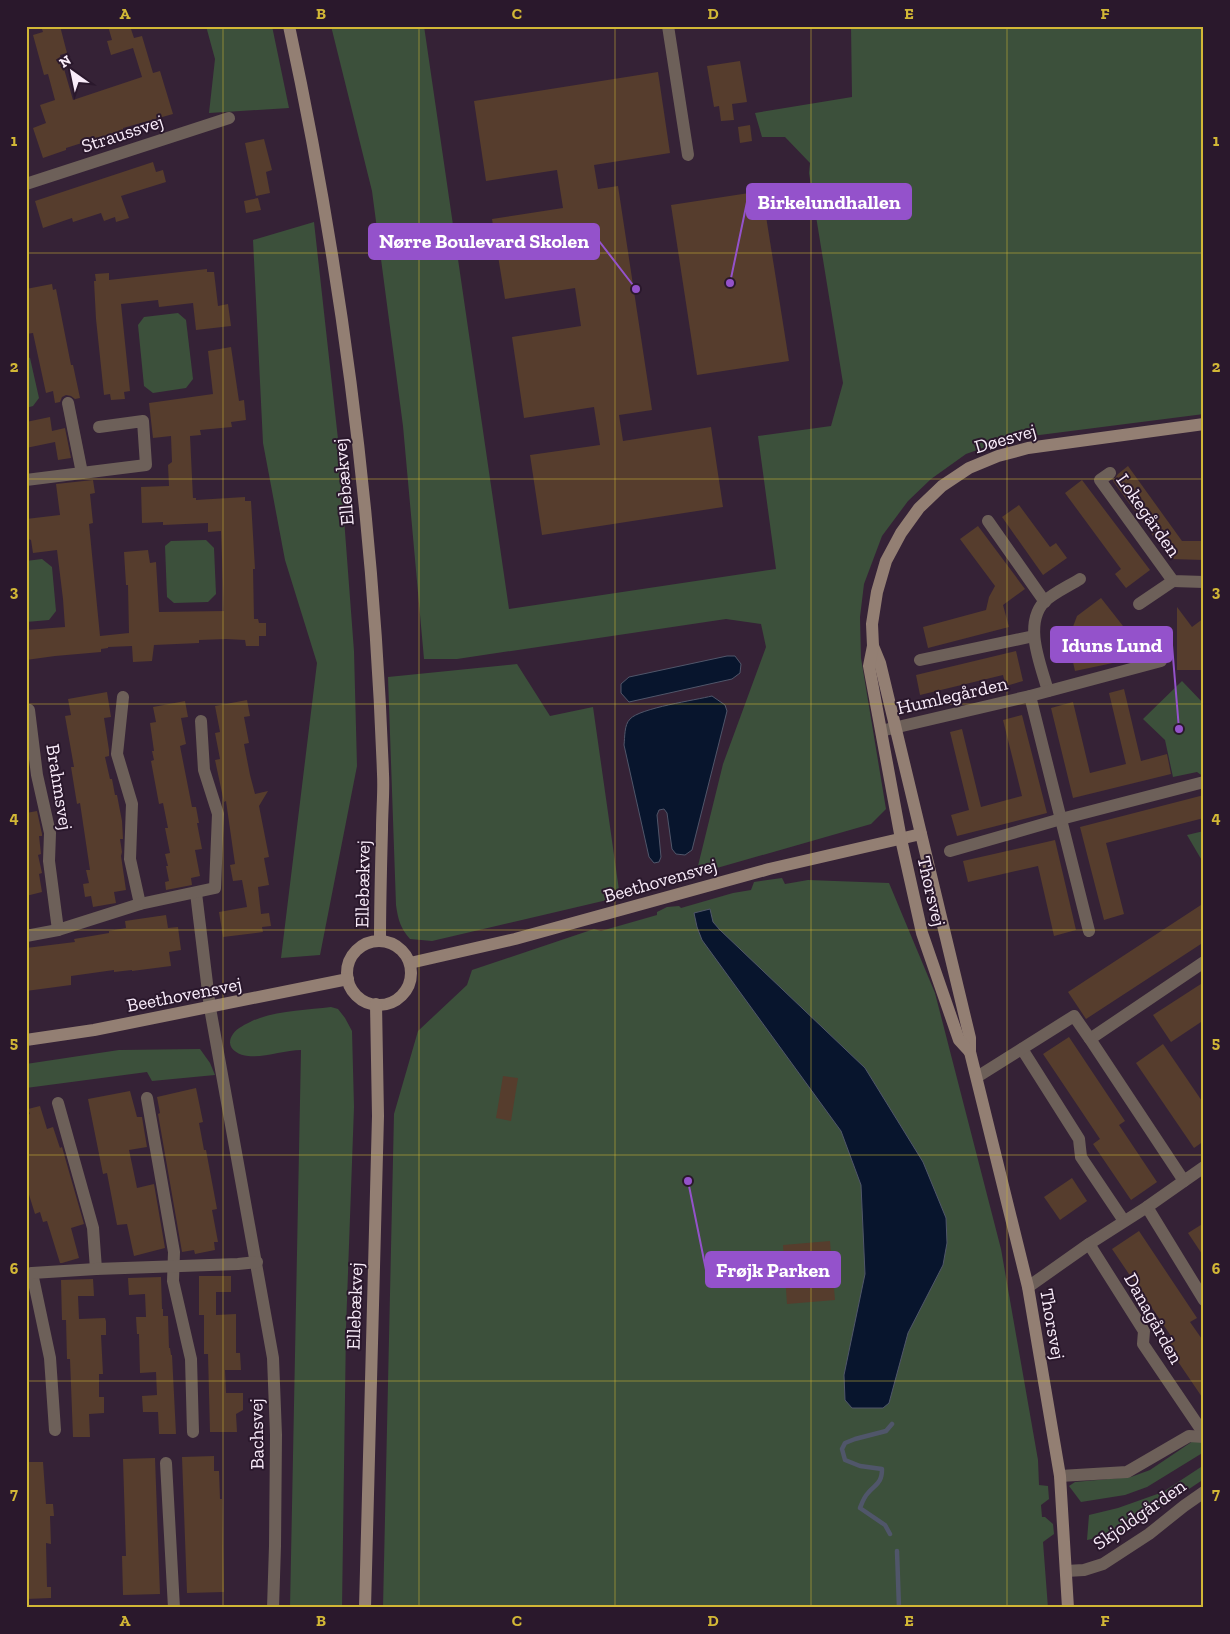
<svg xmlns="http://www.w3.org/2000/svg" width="1230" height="1634" font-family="'Zilla Slab',serif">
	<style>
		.green { fill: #3c503b }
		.water { fill: #08152d; stroke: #50566a }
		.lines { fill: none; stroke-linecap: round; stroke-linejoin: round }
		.stream { stroke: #50566a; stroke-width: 4.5 }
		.building { fill: #563d2d }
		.street { stroke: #6d6059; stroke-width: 12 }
		.secondary { stroke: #937f73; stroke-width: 12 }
		.grid { fill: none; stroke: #d2b736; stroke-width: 1; stroke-opacity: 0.55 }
		.labels { text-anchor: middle; stroke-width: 4; stroke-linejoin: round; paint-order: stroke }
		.street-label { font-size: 19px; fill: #f9ecfa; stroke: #2a182c }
		.leader { fill: none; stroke: #9452cb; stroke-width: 2 }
		.callout-dot { fill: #9452cb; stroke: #2a182c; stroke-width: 2 }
		.callout { fill: #9452cb; stroke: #9452cb; stroke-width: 2 }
		.callout-label { font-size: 20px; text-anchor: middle; font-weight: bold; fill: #fff }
		.neatline { fill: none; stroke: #d2b736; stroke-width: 2 }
		.grid-label { font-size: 16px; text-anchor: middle; font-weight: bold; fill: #d2b736 }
	</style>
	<rect width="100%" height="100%" fill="#352236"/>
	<g class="green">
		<polygon points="206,26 272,26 289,108 209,113 215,59"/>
		<polygon points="331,26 424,26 509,609 776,569 758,436 831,426 843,383 809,173 810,163 785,137 762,137 755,113 852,97 851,26 1204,26 1204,414 1008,439 966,454 931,479 908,501 882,536 864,584 860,617 861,658 886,809 871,824 696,874 723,764 766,647 761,624 726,619 457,659 424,659 403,426 372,191"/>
		<polygon points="314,222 338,439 354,651 357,766 320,955 281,958 317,663 285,560 263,443 253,240"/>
		<polygon points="178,313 186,320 193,379 186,388 153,393 144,386 138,325 144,317"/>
		<polygon points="26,356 30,358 39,398 33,406 26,408"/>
		<polygon points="206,540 214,548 216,594 208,602 174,603 167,597 165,546 171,541"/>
		<polygon points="42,559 52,567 56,611 49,620 26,622 26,561"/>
		<path d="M517,664L550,716L593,707L620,897L432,941L410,939C401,929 398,920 396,905L388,677Z"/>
		<polygon points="1182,681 1204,704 1204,777 1197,772 1173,777 1165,740 1143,719"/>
		<polygon points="1204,831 1204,864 1187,835"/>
		<polygon points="782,878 785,884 808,880 889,883 935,993 1001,1249 1038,1460 1039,1485 1048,1486 1049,1499 1041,1505 1042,1517 1045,1517 1053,1524 1054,1534 1043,1542 1048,1608 383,1608 394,1114 418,1031 467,985 472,970 594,929 601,931 657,915 657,912 667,907 679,906 681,908 733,893 751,890 754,882"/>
		<path d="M331,1007L338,1009L345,1018L352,1031L354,1107L346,1328L342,1608H290L301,1050C285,1050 264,1058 248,1056C237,1055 224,1047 233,1034C237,1028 246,1024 252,1021C274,1011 307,1010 331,1007Z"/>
		<polygon points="200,1049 210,1063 215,1075 152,1081 147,1072 26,1088 26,1064 119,1050"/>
		<polygon points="1193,1441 1204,1442 1204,1452 1147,1487 1125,1495 1081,1502 1069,1486 1075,1482 1131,1477 1150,1470"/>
		<polygon points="1204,1465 1204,1479 1138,1523 1116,1534 1087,1540 1089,1515 1118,1508 1163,1492"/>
	</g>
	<g class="water">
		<polygon points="727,656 735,656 741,664 740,673 732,679 629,702 621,693 621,684 629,677"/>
		<path d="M712,696L725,705L727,711L692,850L685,855L676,854L672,849L667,813L664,809L659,810L657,815L661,857L659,862L654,863L649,857L624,745C625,737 624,725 630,719C640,708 696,700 712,696Z"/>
		<polygon points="710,909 713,922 720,930 865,1068 923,1162 946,1218 947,1243 943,1265 908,1333 889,1403 883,1408 852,1408 845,1400 844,1375 865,1274 861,1185 841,1131 702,940 697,927 694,913"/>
	</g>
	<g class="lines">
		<g class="stream">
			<path d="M890,1534L885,1525L860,1508C862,1503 864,1497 868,1493C876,1484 882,1483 882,1469L860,1466L845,1460L842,1449L845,1443L855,1439L886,1431L892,1424"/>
			<polyline points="897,1551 899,1608"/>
		</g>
	</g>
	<g class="building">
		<polygon points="41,26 60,26 67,53 60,55 73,100 142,77 133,48 111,55 107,41 112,40 108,26 130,26 134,38 142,36 153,73 160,71 173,114 123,128 123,130 66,148 66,150 43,158 33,128 46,123 40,105 55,100 48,74 44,75 33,35 43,32"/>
		<polygon points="740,61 747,102 732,104 734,120 721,121 719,106 714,107 707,66"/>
		<polygon points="658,72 670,153 594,165 598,189 618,186 652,410 619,415 623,441 711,427 723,507 542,535 530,455 600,445 594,407 524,418 512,337 581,326 575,288 505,299 492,219 563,208 557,170 486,181 474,101"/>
		<polygon points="750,125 752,141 740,143 738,127"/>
		<polygon points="264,139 272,170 266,172 270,193 256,196 245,143"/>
		<polygon points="153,162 156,172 163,170 166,182 121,196 129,218 116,222 115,217 104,221 101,213 73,222 72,218 43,228 35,201"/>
		<polygon points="762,191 789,361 697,375 671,205"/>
		<polygon points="258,198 261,210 246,213 244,201"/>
		<polygon points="207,269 207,272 214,272 218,306 228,304 231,326 196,330 193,303 159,307 158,300 121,304 130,391 124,392 125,399 111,400 110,394 104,395 96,319 94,281 96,281 95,274 109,273 109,280"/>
		<polygon points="52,284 53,290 56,289 71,365 73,365 80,398 75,399 71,396 66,395 62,397 60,402 55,403 53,391 46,393 33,333 26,334 26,289"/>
		<polygon points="231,347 239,401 244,400 246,420 231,422 232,427 200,430 201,435 190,436 193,498 196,498 196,500 245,497 245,501 251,501 255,569 253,569 254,619 258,619 259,623 266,623 266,636 259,636 259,646 246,646 245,640 226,639 199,640 199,643 154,645 152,661 133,662 132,646 108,647 108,648 101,649 101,652 55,656 26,660 26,630 65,627 63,599 57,550 33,553 31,540 26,538 26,519 60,515 56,484 93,480 95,493 90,494 93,523 89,524 100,636 129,633 128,585 126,585 124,552 148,550 150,563 156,562 159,612 224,611 221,531 208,532 208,523 163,525 163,522 142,523 141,487 169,486 168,465 172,462 171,436 153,438 149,403 213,394 208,351"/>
		<polygon points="50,417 52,431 65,428 71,458 58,460 55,442 26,448 26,422"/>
		<polygon points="1128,466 1182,541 1204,541 1204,560 1170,559 1113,481 1118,474"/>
		<polygon points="1082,480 1150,570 1126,588 1115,574 1121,569 1065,493"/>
		<polygon points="1019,505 1050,547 1056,543 1067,558 1043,575 1002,517"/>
		<polygon points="978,526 1025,589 1003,605 1009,627 928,648 923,627 986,610 989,597 995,586 960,539"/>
		<polygon points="1101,598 1134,640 1127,660 1075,671 1068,640 1077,616"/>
		<polygon points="1177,607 1192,627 1204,618 1204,670 1177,670"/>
		<polygon points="1016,651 1023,681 1006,686 1003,675 920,695 916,675"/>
		<polygon points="1124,689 1141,761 1167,754 1171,774 1073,798 1051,708 1073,702 1090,773 1126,764 1109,693"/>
		<polygon points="107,692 111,717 104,718 109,750 109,756 105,757 110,779 112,779 115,795 117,795 122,821 123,839 120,839 122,852 121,856 126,890 114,892 116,903 93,907 91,896 85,897 83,884 89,883 86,870 90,870 80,803 77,804 71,767 74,767 65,716 71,715 68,699"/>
		<polygon points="247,700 250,716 244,717 249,743 244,744 250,775 255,794 268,791 259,806 269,857 264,858 269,885 258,887 261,914 269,913 271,926 262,927 263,932 223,937 219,912 247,907 242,880 233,881 230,865 235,864 226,801 224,802 215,760 220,759 215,733 220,732 215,706"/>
		<polygon points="185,701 188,717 181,718 186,744 180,746 192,807 196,807 199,823 197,823 202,849 195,850 200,876 191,878 192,885 166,890 165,882 169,881 166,866 168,866 165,854 170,853 165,828 168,828 163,803 159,804 151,761 154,760 152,751 154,751 150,723 156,722 153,707"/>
		<polygon points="1022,715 1047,813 957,836 951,815 969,810 950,732 962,729 981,807 1022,796 1003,720"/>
		<polygon points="1204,795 1204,818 1106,843 1124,914 1104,920 1080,827"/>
		<polygon points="37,811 42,834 42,836 39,836 41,854 38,855 42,873 39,874 42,892 26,896 26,813"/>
		<polygon points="1055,840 1076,930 1054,936 1038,866 968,882 963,861"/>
		<polygon points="1204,903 1204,942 1086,1019 1068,992"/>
		<polygon points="166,915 168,928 178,927 181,950 169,952 171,966 132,971 132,970 114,972 114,970 71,976 71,985 26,991 26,948 75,942 74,939 109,933 109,931 126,928 125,921"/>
		<polygon points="1204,982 1204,1020 1171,1042 1153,1015"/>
		<polygon points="1069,1037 1125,1121 1119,1125 1157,1182 1131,1200 1093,1144 1100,1139 1043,1054"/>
		<polygon points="1163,1044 1204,1104 1204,1141 1194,1148 1136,1063"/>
		<polygon points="503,1076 518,1078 511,1121 496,1118"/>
		<polygon points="196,1088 203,1122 199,1123 204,1150 206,1150 217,1209 212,1210 218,1242 214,1242 215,1250 195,1254 194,1250 182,1252 158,1114 160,1113 157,1097"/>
		<polygon points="130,1091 137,1117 142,1117 147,1147 129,1150 137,1188 154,1184 165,1248 134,1256 127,1224 117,1225 107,1173 103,1174 88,1099"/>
		<polygon points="40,1106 47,1129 53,1127 60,1148 62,1147 84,1224 71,1228 79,1258 62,1263 60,1263 47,1221 43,1222 40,1212 35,1214 26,1185 26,1115 30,1114 28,1109"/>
		<polygon points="1072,1178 1087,1201 1060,1220 1044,1197"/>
		<polygon points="1204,1223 1204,1257 1188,1233"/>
		<polygon points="1139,1231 1197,1318 1190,1322 1204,1342 1204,1400 1164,1341 1171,1336 1112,1249"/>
		<polygon points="830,1241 835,1300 787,1304 783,1245"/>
		<polygon points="199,1276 231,1276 231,1292 216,1292 216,1315 236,1314 236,1353 240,1353 241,1370 225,1370 226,1393 243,1393 243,1410 236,1414 237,1432 210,1432 208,1354 204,1354 204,1315 199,1315"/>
		<polygon points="161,1277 162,1309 163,1309 163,1316 168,1316 169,1348 170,1348 171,1355 172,1355 176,1434 159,1434 158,1412 143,1412 142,1396 157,1395 156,1372 140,1373 139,1334 137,1334 136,1317 146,1317 145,1294 129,1295 128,1278"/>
		<polygon points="93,1279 94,1296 78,1296 79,1319 105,1318 106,1321 106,1335 101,1335 103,1374 99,1374 99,1397 104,1397 104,1413 89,1414 90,1437 73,1437 70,1359 67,1359 66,1320 62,1320 61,1280"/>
		<polygon points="214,1456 214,1471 219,1471 220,1499 222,1499 224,1592 187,1593 182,1457"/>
		<polygon points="155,1458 160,1594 123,1595 122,1556 126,1556 123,1459"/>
		<polygon points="26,1462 43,1462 46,1504 53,1504 54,1516 50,1516 51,1544 46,1543 47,1587 51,1587 51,1598 26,1599"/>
	</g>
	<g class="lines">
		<g class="street">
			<polyline points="668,26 688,155"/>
			<polyline points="26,184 229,118"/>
			<polyline points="68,403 82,473"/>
			<polyline points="1110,473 1100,480 1173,581 1204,582"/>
			<polyline points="26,480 146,465 143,421 99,427"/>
			<polyline points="988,521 1045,602"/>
			<polyline points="1139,604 1173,581"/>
			<polyline points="920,660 1034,636"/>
			<path d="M1048,691C1041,665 1023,625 1044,602C1053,593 1069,586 1080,579"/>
			<polyline points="1030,696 1089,931"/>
			<polyline points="123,697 117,754 132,804 130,859 140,904"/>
			<polyline points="29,710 37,775 50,833 49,861 58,930"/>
			<polyline points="885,730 1030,696 1161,661"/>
			<polyline points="950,851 1061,819 1204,782"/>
			<polyline points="196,893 210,1008 273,1358 276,1435 275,1546 273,1608"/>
			<polyline points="26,936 58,930 140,904 215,888 218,814 204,770 201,721"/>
			<polyline points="1090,1039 1204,962"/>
			<polyline points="1022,1049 1079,1139 1081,1157 1124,1221"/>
			<polyline points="977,1077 1074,1016 1090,1039 1184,1181 1204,1167"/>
			<polyline points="147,1098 174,1252 173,1281 191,1359 193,1432"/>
			<polyline points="58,1103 93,1228 96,1269"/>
			<polyline points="1147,1207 1204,1300"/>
			<polyline points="1089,1244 1144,1331 1143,1344 1204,1434"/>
			<polyline points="32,1273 50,1358 55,1430"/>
			<polyline points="26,1275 32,1273 96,1269 238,1264 257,1262"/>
			<polyline points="1028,1287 1089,1244 1147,1207 1184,1181"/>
			<polyline points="166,1463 174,1608"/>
			<polyline points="1060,1476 1127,1472 1189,1436 1204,1437"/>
			<polyline points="1066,1571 1084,1570 1103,1564 1149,1534 1184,1506 1204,1492"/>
		</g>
		<g class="secondary">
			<path d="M289,26C342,272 374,523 383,774C384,792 382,811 382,829C381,866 380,903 380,940"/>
			<polyline points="873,646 880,663 970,1038 970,1052 1028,1287 1060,1476 1068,1608"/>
			<circle cx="379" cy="973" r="32"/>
			<polyline points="410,963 515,939 769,869 921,834"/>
			<polyline points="26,1040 94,1030 348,979"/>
			<polyline points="970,1052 959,1040 922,933 901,839 869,666 873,646 872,624 877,592 886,561 901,533 919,508 942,486 969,468 998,456 1028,448 1204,424"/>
			<polyline points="365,1608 378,1116 376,1004"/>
		</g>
	</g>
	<path class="grid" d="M223,26V1608M419,26V1608M615,26V1608M811,26V1608M1007,26V1608M26,253H1204M26,479H1204M26,704H1204M26,930H1204M26,1155H1204M26,1381H1204"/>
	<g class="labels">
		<g class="street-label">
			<text transform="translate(122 133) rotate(-18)" y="7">Straussvej</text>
			<text transform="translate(1005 438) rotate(-16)" y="7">Døesvej</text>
			<text transform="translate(343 482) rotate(-95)" y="7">Ellebækvej</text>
			<text transform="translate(1149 515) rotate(55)" y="7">Lokegården</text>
			<text transform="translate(952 695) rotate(-13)" y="7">Humlegården</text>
			<text transform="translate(60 787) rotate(81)" y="7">Brahmsvej</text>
			<text transform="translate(660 880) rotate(-16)" y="7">Beethovensvej</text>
			<text transform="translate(362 884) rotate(-89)" y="7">Ellebækvej</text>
			<text transform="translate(932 891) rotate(77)" y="7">Thorsvej</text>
			<text transform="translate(184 994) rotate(-11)" y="7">Beethovensvej</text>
			<text transform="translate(354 1306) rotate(-88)" y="7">Ellebækvej</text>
			<text transform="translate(1154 1318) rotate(61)" y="7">Danagården</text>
			<text transform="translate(1053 1324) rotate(80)" y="7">Thorsvej</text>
			<text transform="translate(256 1434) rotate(-91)" y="7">Bachsvej</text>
			<text transform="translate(1139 1514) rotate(-35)" y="7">Skjoldgården</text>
		</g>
	</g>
	<path class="leader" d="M730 283L747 202M636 289L599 241M1179 729L1172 645M688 1181L706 1270"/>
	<g class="callout-dot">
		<circle cx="730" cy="283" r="5"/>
		<circle cx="636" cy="289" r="5"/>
		<circle cx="1179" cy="729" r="5"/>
		<circle cx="688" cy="1181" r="5"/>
	</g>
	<g class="callout">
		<rect x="747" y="184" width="164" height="35" rx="5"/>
		<rect x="369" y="224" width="230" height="35" rx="5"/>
		<rect x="1051" y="627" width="121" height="35" rx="5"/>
		<rect x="706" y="1252" width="134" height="35" rx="5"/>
	</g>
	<g class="callout-label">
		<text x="829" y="209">Birkelundhallen</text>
		<text x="484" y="248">Nørre Boulevard Skolen</text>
		<text x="1112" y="652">Iduns Lund</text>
		<text x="773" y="1277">Frøjk Parken</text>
	</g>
	<rect width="1230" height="1634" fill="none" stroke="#2a182c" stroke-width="55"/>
	<g transform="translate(72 72) rotate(327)" stroke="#2a182c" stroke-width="4" paint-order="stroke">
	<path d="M0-4L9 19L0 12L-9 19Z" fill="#f9ecfa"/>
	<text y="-8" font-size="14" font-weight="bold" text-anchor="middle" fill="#f9ecfa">N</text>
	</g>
	<rect x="28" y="28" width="1174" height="1578" class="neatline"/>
	<g class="grid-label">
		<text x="125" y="19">A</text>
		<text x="321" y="19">B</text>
		<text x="517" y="19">C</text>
		<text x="713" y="19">D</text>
		<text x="909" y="19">E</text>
		<text x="1105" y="19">F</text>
		<text x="14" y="146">1</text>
		<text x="1216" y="146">1</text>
		<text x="14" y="372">2</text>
		<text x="1216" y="372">2</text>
		<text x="14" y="597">3</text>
		<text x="1216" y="597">3</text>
		<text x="14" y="823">4</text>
		<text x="1216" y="823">4</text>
		<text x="14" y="1048">5</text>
		<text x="1216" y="1048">5</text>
		<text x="14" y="1274">6</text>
		<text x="1216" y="1274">6</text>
		<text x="14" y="1499">7</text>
		<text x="1216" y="1499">7</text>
		<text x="125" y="1626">A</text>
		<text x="321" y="1626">B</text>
		<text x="517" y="1626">C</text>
		<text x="713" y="1626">D</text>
		<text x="909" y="1626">E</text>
		<text x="1105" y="1626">F</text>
	</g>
</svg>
